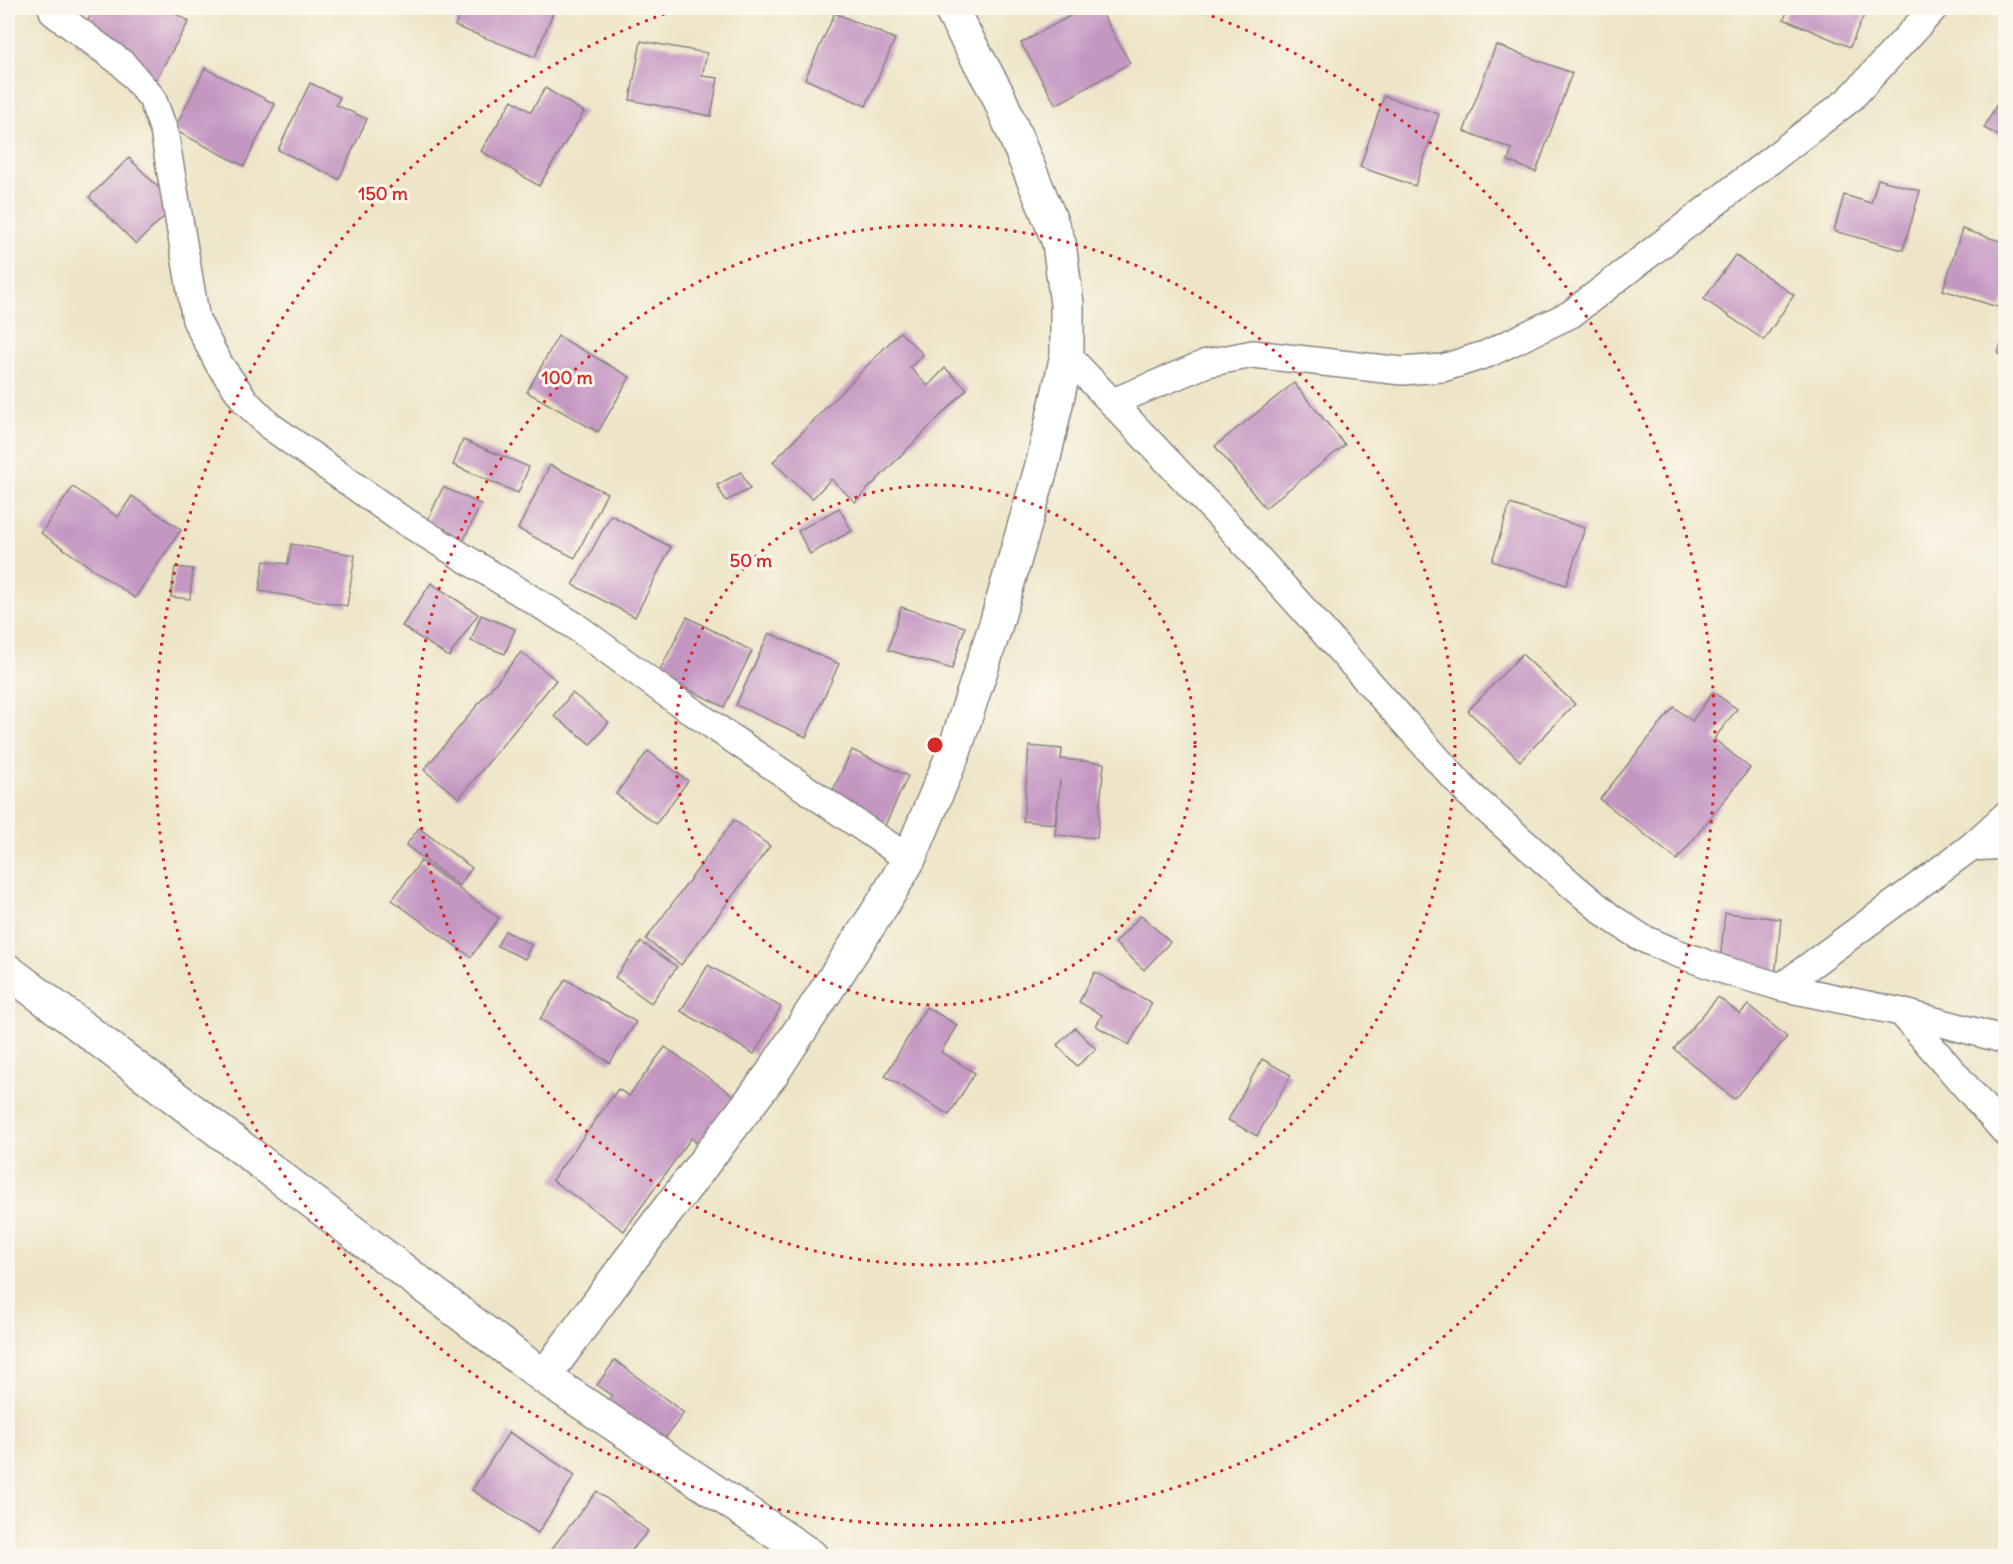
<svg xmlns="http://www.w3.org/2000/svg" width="2013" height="1564" font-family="Delius,sans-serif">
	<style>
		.building { fill: #c496c2 }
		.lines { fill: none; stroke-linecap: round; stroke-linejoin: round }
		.minor-casing { stroke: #888482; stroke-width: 30 }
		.tertiary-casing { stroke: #888482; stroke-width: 36 }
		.minor { stroke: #fff; stroke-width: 27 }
		.tertiary { stroke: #fff; stroke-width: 33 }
		.ring { fill: none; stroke: #d62828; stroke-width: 3; stroke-dasharray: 3 6 }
		.centre { fill: #d62828; stroke: #fbf7ec; stroke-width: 3 }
		.ring-label { font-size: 18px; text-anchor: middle; font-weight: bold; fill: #d62828; stroke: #fbf7ec; stroke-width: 6; stroke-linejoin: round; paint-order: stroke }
	</style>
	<rect width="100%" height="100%" fill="#fbf7ec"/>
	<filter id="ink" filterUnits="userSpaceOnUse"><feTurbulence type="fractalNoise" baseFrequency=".0167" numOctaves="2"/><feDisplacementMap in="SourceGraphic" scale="12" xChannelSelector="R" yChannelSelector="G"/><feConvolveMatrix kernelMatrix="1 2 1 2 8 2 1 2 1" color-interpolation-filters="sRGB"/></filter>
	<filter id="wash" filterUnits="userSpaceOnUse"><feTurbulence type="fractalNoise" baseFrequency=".008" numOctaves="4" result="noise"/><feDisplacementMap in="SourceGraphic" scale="24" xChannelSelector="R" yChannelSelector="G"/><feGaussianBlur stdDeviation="1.35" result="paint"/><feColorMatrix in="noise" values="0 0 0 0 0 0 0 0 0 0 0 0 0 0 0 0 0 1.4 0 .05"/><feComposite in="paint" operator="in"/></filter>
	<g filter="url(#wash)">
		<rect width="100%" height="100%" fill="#eee5c8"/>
		<g id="blocks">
			<g class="building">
				<polygon points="95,8 165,8 189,21 152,86 75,43"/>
				<polygon points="462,8 555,8 535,57 455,26"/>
				<polygon points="1084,8 1099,8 1130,63 1056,105 1021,43"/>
				<polygon points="1789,8 1867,8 1850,47 1784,19"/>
				<polygon points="835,13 895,39 866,106 805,79"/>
				<polygon points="641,41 707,53 702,76 718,78 711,116 630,100"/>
				<polygon points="1496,45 1572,73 1536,172 1508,161 1512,149 1464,131"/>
				<polygon points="205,68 275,104 244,166 174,130"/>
				<polygon points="310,83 340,97 336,105 367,119 339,179 278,150"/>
				<polygon points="2006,87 2006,140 1984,128"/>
				<polygon points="545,88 584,112 539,186 481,151 512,100 531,112"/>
				<polygon points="1384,96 1439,114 1415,186 1360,167"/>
				<polygon points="129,158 176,205 136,244 89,197"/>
				<polygon points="1878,179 1920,191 1903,250 1834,231 1844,195 1871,203"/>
				<polygon points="1962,229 2006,243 2006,292 2001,308 1943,290"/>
				<polygon points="1735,255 1794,295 1764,340 1704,299"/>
				<polygon points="900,332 923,354 910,368 928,386 945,368 967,389 855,502 831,479 812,499 773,462"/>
				<polygon points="2005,332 2006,333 2006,356 1998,354"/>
				<polygon points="558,336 630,377 598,432 527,392"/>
				<polygon points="1294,383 1345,445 1265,508 1215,446"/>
				<polygon points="463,440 529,467 518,493 453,465"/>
				<polygon points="550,465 607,493 575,558 518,529"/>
				<polygon points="741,472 750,489 726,501 717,485"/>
				<polygon points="73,487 118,517 132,496 181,530 135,598 41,533"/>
				<polygon points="443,487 481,504 459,550 422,533"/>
				<polygon points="1510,504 1585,528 1566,585 1492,561"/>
				<polygon points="839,508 852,531 810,554 798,531"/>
				<polygon points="611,515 671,547 635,617 573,585"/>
				<polygon points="291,544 355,555 347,606 259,591 264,561 288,564"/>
				<polygon points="175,567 193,569 190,599 171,597"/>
				<polygon points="431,583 478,614 449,657 402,626"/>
				<polygon points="901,607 965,627 952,669 888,650"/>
				<polygon points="481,615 515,629 505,654 471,641"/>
				<polygon points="687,617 752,651 724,707 658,674"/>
				<polygon points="769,633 839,664 806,737 736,705"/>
				<polygon points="521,652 556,680 459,798 424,770"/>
				<polygon points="1522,654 1575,704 1520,761 1468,711"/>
				<polygon points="1713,692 1737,709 1714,739 1750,768 1677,860 1600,799 1674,707 1692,721"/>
				<polygon points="572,693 609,722 591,744 554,716"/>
				<polygon points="1029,746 1062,749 1061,759 1104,763 1097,838 1055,835 1060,780 1055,824 1023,821"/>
				<polygon points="852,750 908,776 881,834 825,807"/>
				<polygon points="648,751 688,781 656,824 616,794"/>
				<polygon points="734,820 770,846 681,965 646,939"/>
				<polygon points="419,828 472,868 459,886 406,845"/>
				<polygon points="421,861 499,918 471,957 392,900"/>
				<polygon points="1725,913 1781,919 1774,988 1718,982"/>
				<polygon points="1141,915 1170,942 1144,970 1115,943"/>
				<polygon points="505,931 531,944 525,959 497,946"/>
				<polygon points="641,942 677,967 651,1003 615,977"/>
				<polygon points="708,965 781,1007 754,1054 681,1011"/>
				<polygon points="1095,972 1152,1003 1129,1045 1096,1026 1102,1015 1079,1002"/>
				<polygon points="566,979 636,1022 610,1063 540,1019"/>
				<polygon points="1718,997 1740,1014 1748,1005 1787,1037 1734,1099 1674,1049"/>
				<polygon points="926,1007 957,1025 941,1052 975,1073 949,1115 885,1076"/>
				<polygon points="1075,1028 1096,1049 1077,1066 1057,1045"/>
				<polygon points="665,1047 734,1096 699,1145 691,1138 624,1231 552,1180 618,1089 629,1096"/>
				<polygon points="1262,1059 1291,1075 1257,1136 1228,1120"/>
				<polygon points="615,1360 684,1413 651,1457 597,1415 612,1396 597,1385"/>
				<polygon points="509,1432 575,1475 538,1533 472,1490"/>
				<polygon points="597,1491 648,1531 627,1556 546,1556"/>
			</g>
		</g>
	</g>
	<g filter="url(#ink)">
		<use href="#blocks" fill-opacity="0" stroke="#888482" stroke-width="1.5"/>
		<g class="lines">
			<g class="minor-casing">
				<g id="minor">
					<polyline points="52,8 54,13 123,64 152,98 164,131 196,320 219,364 246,402 270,426 398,517 575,626 677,701 909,859"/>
					<polyline points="1067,355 1228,525 1468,793 1574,887 1610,917 1642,938 1674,952 1724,970 1781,987 1901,1012 2006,1040"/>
					<polyline points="1113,402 1207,363 1253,354 1402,371 1443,368 1487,354 1571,314 1850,99 1934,8"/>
					<polyline points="1971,847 2006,845"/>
					<polyline points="1781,987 1971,847 2006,815"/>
					<polyline points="1901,1012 2006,1133"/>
				</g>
			</g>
			<g class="tertiary-casing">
				<g id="tertiary">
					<polyline points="8,971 544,1377 641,1245 771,1075 884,902 909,859 954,752 996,624 1043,462 1067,355 1067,304 1059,243 1050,219 998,95 950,8"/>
					<polyline points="544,1377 811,1556"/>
				</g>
			</g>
			<use href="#minor" class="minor"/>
			<use href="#tertiary" class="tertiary"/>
		</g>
	</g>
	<g class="ring">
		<circle cx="935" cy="745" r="260"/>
		<circle cx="935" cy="745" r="520"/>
		<path d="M1195 10A780 780 0 1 1 675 10"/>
	</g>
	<circle cx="935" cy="745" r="9" class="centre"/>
	<g class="ring-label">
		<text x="383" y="200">150 m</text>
		<text x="567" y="384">100 m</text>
		<text x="751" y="567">50 m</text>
	</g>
	<rect width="2013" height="1564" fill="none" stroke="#fbf7ec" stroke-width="30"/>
</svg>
